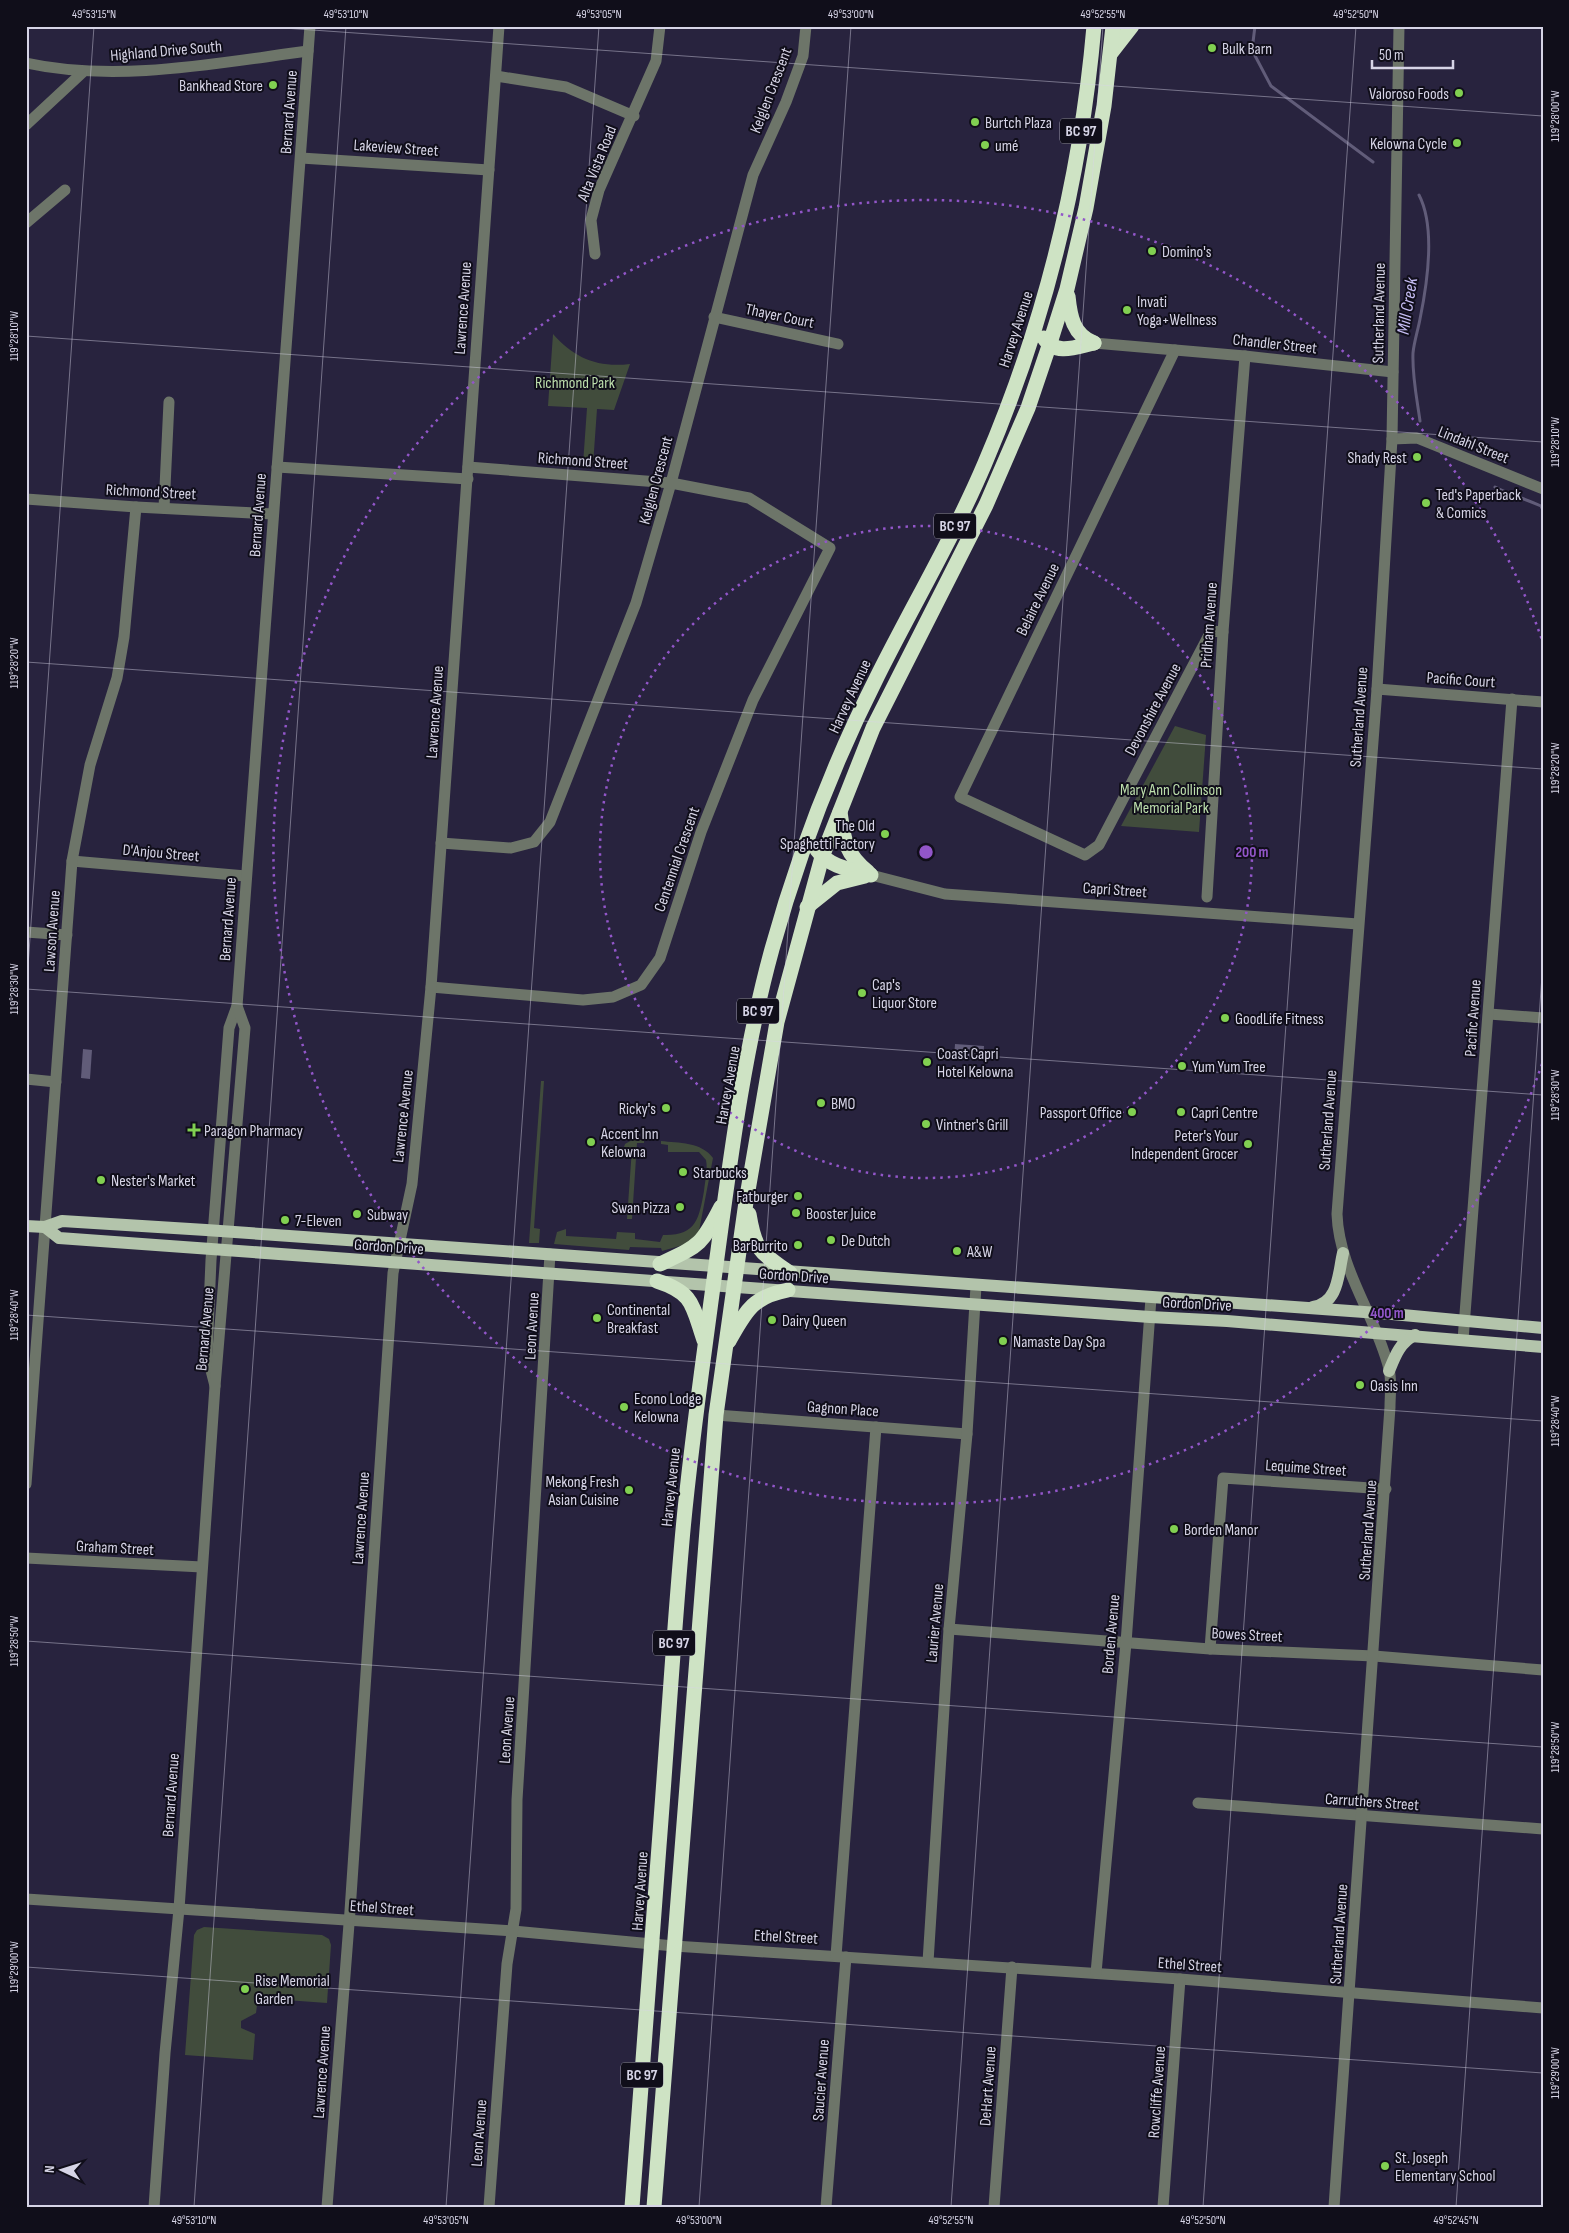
<svg xmlns="http://www.w3.org/2000/svg" width="1569" height="2233" font-family="'Sofia Sans Condensed',sans-serif">
	<style>
		.green { fill: #414c3c }
		.water { fill: #615c79 }
		.lines { fill: none; stroke-linecap: round; stroke-linejoin: round }
		.stream { stroke: #615c79; stroke-width: 3 }
		.minor { stroke: #6d7569; stroke-width: 11 }
		.major { stroke: #b3c4ab; stroke-width: 12 }
		.highway { stroke: #cee3c4; stroke-width: 15 }
		.ticks { fill: none; stroke: #d6d4e6; stroke-width: 1; stroke-opacity: 0.45 }
		.ring { fill: none; stroke: #9256c9; stroke-width: 2.5; stroke-dasharray: 2.5 5 }
		.poi-dot { fill: #81d051; stroke: #100e1a; stroke-width: 2 }
		.labels { text-anchor: middle; stroke-width: 4; stroke-linejoin: round; paint-order: stroke }
		.shield { fill: #100e1a; stroke: #9b99a9; stroke-width: 1 }
		.shield-label { font-size: 15px; font-weight: bold; fill: #d6d4e6 }
		.poi-label { font-size: 16px; fill: #d6d4e6; stroke: #100e1a; text-anchor: start }
		.street-label { font-size: 16px; fill: #d6d4e6; stroke: #100e1a }
		.park-label { font-size: 16px; fill: #bddfac; stroke: #100e1a }
		.water-label { font-size: 18px; font-style: italic; fill: #c6bdf4; stroke: #100e1a }
		.centre { fill: #9256c9; stroke: #100e1a; stroke-width: 2.5 }
		.ring-label { font-size: 15px; text-anchor: middle; font-weight: bold; fill: #9256c9; stroke: #100e1a; stroke-width: 4; stroke-linejoin: round; paint-order: stroke }
		.neatline { fill: none; stroke: #d6d4e6; stroke-width: 2 }
		.ticks-label { font-size: 12px; text-anchor: middle; fill: #d6d4e6 }
	</style>
	<rect width="100%" height="100%" fill="#28233e"/>
	<g class="green">
		<path d="M553,334C574,358 598,368 630,364L614,410L597,409L593,465L583,464L587,408L548,406Z"/>
		<polygon points="1175,726 1206,735 1199,832 1121,826"/>
		<polygon points="541,1081 544,1081 534,1228 540,1229 539,1243 529,1243"/>
		<polygon points="632,1140 644,1140 644,1143 637,1143 632,1219 627,1219 632,1148 624,1147 625,1144"/>
		<path d="M661,1141C678,1143 702,1142 713,1158L699,1231L690,1243L662,1251L661,1248L630,1247L629,1250L554,1244L557,1232L566,1229V1236L616,1239L617,1232L635,1233V1239L660,1242L663,1235C696,1236 699,1219 704,1191C705,1181 708,1170 706,1160L699,1152H668V1145L661,1144Z"/>
		<polygon points="204,1927 322,1935 329,1939 331,1945 327,2003 258,1998 256,2013 241,2021 241,2028 255,2034 253,2060 185,2055 194,1935 197,1930"/>
	</g>
	<g class="water">
		<polygon points="955,1044 984,1046 983,1060 954,1058"/>
		<polygon points="83,1049 92,1050 90,1079 81,1078"/>
	</g>
	<g class="lines">
		<g class="stream">
			<polyline points="1255,26 1252,50 1271,86 1373,162"/>
			<path d="M1419,195C1436,228 1427,285 1420,319C1418,330 1414,342 1413,353C1412,376 1417,399 1420,421"/>
			<path d="M1495,487C1510,495 1526,499 1541,506L1543,510"/>
		</g>
		<g class="minor">
			<path d="M26,63C117,83 217,63 308,51"/>
			<polyline points="496,76 566,87 634,116"/>
			<polyline points="26,125 83,72"/>
			<polyline points="301,158 489,170"/>
			<polyline points="26,223 65,190"/>
			<polyline points="595,254 591,220 599,190 656,61 660,26"/>
			<polyline points="714,317 838,344"/>
			<polyline points="1094,343 1245,356 1393,372"/>
			<polyline points="1175,350 960,797 1085,855 1099,845 1211,631 1223,632"/>
			<polyline points="1392,439 1417,438 1543,489"/>
			<polyline points="277,467 468,479"/>
			<polyline points="26,499 136,507 273,514"/>
			<polyline points="164,508 169,402"/>
			<polyline points="1377,689 1543,702"/>
			<polyline points="441,843 511,848 534,842 550,822 636,603 671,483 753,175 786,102 803,56 806,26"/>
			<polyline points="72,861 246,876"/>
			<polyline points="871,875 945,894 1358,924"/>
			<polyline points="1207,897 1223,632 1245,356"/>
			<polyline points="26,932 67,935"/>
			<polyline points="431,987 583,1000 613,997 641,985 660,958 701,832 753,700 830,548 749,498 671,483 468,467"/>
			<polyline points="1489,1014 1543,1018"/>
			<polyline points="26,1079 56,1082"/>
			<polyline points="1463,1340 1512,699"/>
			<polyline points="215,1386 207,1355 211,1260 229,1028 237,1006 310,26"/>
			<polyline points="716,1415 967,1434"/>
			<polyline points="26,1484 72,861 90,765 117,678 124,637 136,507"/>
			<polyline points="26,1558 202,1567"/>
			<polyline points="949,1629 1210,1649 1374,1656 1543,1670"/>
			<polyline points="1210,1649 1223,1478 1386,1489"/>
			<polyline points="1198,1803 1543,1829"/>
			<polyline points="26,1899 513,1931 674,1946 1180,1979 1543,2008"/>
			<polyline points="836,1956 876,1427"/>
			<polyline points="928,1962 949,1629 967,1434 976,1286"/>
			<polyline points="1096,1973 1126,1643 1151,1298"/>
			<polyline points="154,2207 165,2053 179,1909 215,1386 245,1028 237,1006"/>
			<polyline points="327,2207 350,1911 393,1273 412,1184 431,987 499,26"/>
			<polyline points="489,2207 507,1964 516,1909 517,1800 550,1254"/>
			<polyline points="826,2207 846,1957"/>
			<polyline points="994,2207 1012,1967"/>
			<polyline points="1163,2207 1180,1979"/>
			<path d="M1334,2207L1390,1407C1390,1395 1392,1381 1389,1369C1376,1316 1339,1270 1337,1214L1377,689L1392,439L1399,26"/>
		</g>
		<g class="major">
			<polyline points="26,1226 45,1227 62,1221 206,1230 1392,1314 1543,1328"/>
			<polyline points="45,1227 59,1238 1150,1317 1227,1321 1543,1347"/>
			<path d="M1313,1307C1339,1303 1338,1274 1343,1253"/>
			<path d="M1389,1371C1395,1356 1400,1342 1415,1335"/>
		</g>
		<g class="highway">
			<polyline points="1111,53 1132,26"/>
			<path d="M1068,296C1070,316 1073,335 1094,343"/>
			<path d="M1044,338C1056,356 1076,347 1094,343"/>
			<path d="M840,812C844,841 845,853 868,872"/>
			<path d="M817,850C829,867 852,870 871,875"/>
			<polyline points="807,907 837,883 865,876"/>
			<path d="M749,1214C755,1251 760,1252 790,1273"/>
			<path d="M660,1264C700,1245 701,1246 721,1207"/>
			<path d="M657,1281C694,1293 692,1305 704,1340"/>
			<path d="M729,1341C746,1311 752,1297 788,1290"/>
			<path d="M632,2207C641,2086 651,1966 659,1846C667,1744 673,1643 682,1541C689,1459 701,1377 712,1294C728,1179 741,1062 772,949C798,855 834,762 878,675C913,605 954,536 985,463C1044,325 1081,176 1094,26"/>
			<polyline points="654,2207 716,1415 746,1202 777,1022 822,857 873,728 986,505 1028,408 1049,346 1067,289 1086,208 1104,106 1113,26"/>
		</g>
	</g>
	<path class="ticks" d="M255,26L1543,116M26,336L1543,442M26,662L1543,769M26,989L1543,1095M26,995L94,26M26,1315L1543,1421M26,1641L1543,1747M26,1967L1543,2073M194,2207L346,26M446,2207L599,26M699,2207L851,26M951,2207L1103,26M1203,2207L1356,26M1456,2207L1543,961"/>
	<g class="ring">
		<circle cx="926" cy="852" r="326"/>
		<path d="M1542 1064A652 652 0 1 1 1542 640"/>
	</g>
	<g class="poi-dot">
		<circle cx="1212" cy="48" r="5"/>
		<circle cx="273" cy="85" r="5"/>
		<circle cx="1459" cy="93" r="5"/>
		<circle cx="975" cy="122" r="5"/>
		<circle cx="1457" cy="143" r="5"/>
		<circle cx="985" cy="145" r="5"/>
		<circle cx="1152" cy="251" r="5"/>
		<circle cx="1127" cy="310" r="5"/>
		<circle cx="1417" cy="457" r="5"/>
		<circle cx="1426" cy="503" r="5"/>
		<circle cx="885" cy="834" r="5"/>
		<circle cx="862" cy="993" r="5"/>
		<circle cx="1225" cy="1018" r="5"/>
		<circle cx="927" cy="1062" r="5"/>
		<circle cx="1182" cy="1066" r="5"/>
		<circle cx="821" cy="1103" r="5"/>
		<circle cx="666" cy="1108" r="5"/>
		<circle cx="1132" cy="1112" r="5"/>
		<circle cx="1181" cy="1112" r="5"/>
		<circle cx="926" cy="1124" r="5"/>
		<path d="M191.5 1122.5h5v5h5v5h-5v5h-5v-5h-5v-5h5z"/>
		<circle cx="591" cy="1142" r="5"/>
		<circle cx="1248" cy="1144" r="5"/>
		<circle cx="683" cy="1172" r="5"/>
		<circle cx="101" cy="1180" r="5"/>
		<circle cx="798" cy="1196" r="5"/>
		<circle cx="680" cy="1207" r="5"/>
		<circle cx="796" cy="1213" r="5"/>
		<circle cx="357" cy="1214" r="5"/>
		<circle cx="285" cy="1220" r="5"/>
		<circle cx="831" cy="1240" r="5"/>
		<circle cx="798" cy="1245" r="5"/>
		<circle cx="957" cy="1251" r="5"/>
		<circle cx="597" cy="1318" r="5"/>
		<circle cx="772" cy="1320" r="5"/>
		<circle cx="1003" cy="1341" r="5"/>
		<circle cx="1360" cy="1385" r="5"/>
		<circle cx="624" cy="1407" r="5"/>
		<circle cx="629" cy="1490" r="5"/>
		<circle cx="1174" cy="1529" r="5"/>
		<circle cx="245" cy="1989" r="5"/>
		<circle cx="1385" cy="2166" r="5"/>
	</g>
	<g class="labels">
		<g class="shield">
			<rect x="1060" y="118.5" width="42" height="25" rx="4"/>
			<rect x="934" y="513.5" width="42" height="25" rx="4"/>
			<rect x="737" y="998.5" width="42" height="25" rx="4"/>
			<rect x="653" y="1630.5" width="42" height="25" rx="4"/>
			<rect x="621" y="2062.5" width="42" height="25" rx="4"/>
		</g>
		<g class="shield-label">
			<text x="1081" y="136">BC 97</text>
			<text x="955" y="531">BC 97</text>
			<text x="758" y="1016">BC 97</text>
			<text x="674" y="1648">BC 97</text>
			<text x="642" y="2080">BC 97</text>
		</g>
		<g class="poi-label">
			<text x="1222" y="54">Bulk Barn</text>
			<text x="263" y="91" text-anchor="end">Bankhead Store</text>
			<text x="1449" y="99" text-anchor="end">Valoroso Foods</text>
			<text x="985" y="128">Burtch Plaza</text>
			<text x="1447" y="149" text-anchor="end">Kelowna Cycle</text>
			<text x="995" y="151">umé</text>
			<text x="1162" y="257">Domino's</text>
			<text x="1137" y="307">Invati<tspan x="1137" dy="18">Yoga+Wellness</tspan></text>
			<text x="1407" y="463" text-anchor="end">Shady Rest</text>
			<text x="1436" y="500">Ted's Paperback<tspan x="1436" dy="18">&amp; Comics</tspan></text>
			<text x="875" y="831" text-anchor="end">The Old<tspan x="875" dy="18">Spaghetti Factory</tspan></text>
			<text x="872" y="990">Cap's<tspan x="872" dy="18">Liquor Store</tspan></text>
			<text x="1235" y="1024">GoodLife Fitness</text>
			<text x="937" y="1059">Coast Capri<tspan x="937" dy="18">Hotel Kelowna</tspan></text>
			<text x="1192" y="1072">Yum Yum Tree</text>
			<text x="831" y="1109">BMO</text>
			<text x="656" y="1114" text-anchor="end">Ricky's</text>
			<text x="1122" y="1118" text-anchor="end">Passport Office</text>
			<text x="1191" y="1118">Capri Centre</text>
			<text x="936" y="1130">Vintner's Grill</text>
			<text x="204" y="1136">Paragon Pharmacy</text>
			<text x="601" y="1139">Accent Inn<tspan x="601" dy="18">Kelowna</tspan></text>
			<text x="1238" y="1141" text-anchor="end">Peter's Your<tspan x="1238" dy="18">Independent Grocer</tspan></text>
			<text x="693" y="1178">Starbucks</text>
			<text x="111" y="1186">Nester's Market</text>
			<text x="788" y="1202" text-anchor="end">Fatburger</text>
			<text x="670" y="1213" text-anchor="end">Swan Pizza</text>
			<text x="806" y="1219">Booster Juice</text>
			<text x="367" y="1220">Subway</text>
			<text x="295" y="1226">7-Eleven</text>
			<text x="841" y="1246">De Dutch</text>
			<text x="788" y="1251" text-anchor="end">BarBurrito</text>
			<text x="967" y="1257">A&amp;W</text>
			<text x="607" y="1315">Continental<tspan x="607" dy="18">Breakfast</tspan></text>
			<text x="782" y="1326">Dairy Queen</text>
			<text x="1013" y="1347">Namaste Day Spa</text>
			<text x="1370" y="1391">Oasis Inn</text>
			<text x="634" y="1404">Econo Lodge<tspan x="634" dy="18">Kelowna</tspan></text>
			<text x="619" y="1487" text-anchor="end">Mekong Fresh<tspan x="619" dy="18">Asian Cuisine</tspan></text>
			<text x="1184" y="1535">Borden Manor</text>
			<text x="255" y="1986">Rise Memorial<tspan x="255" dy="18">Garden</tspan></text>
			<text x="1395" y="2163">St. Joseph<tspan x="1395" dy="18">Elementary School</tspan></text>
		</g>
		<g class="street-label">
			<text transform="translate(166 50) rotate(-5)" y="6">Highland Drive South</text>
			<text transform="translate(770 90) rotate(-69)" y="6">Kelglen Crescent</text>
			<text transform="translate(288 112) rotate(-86)" y="6">Bernard Avenue</text>
			<text transform="translate(396 147) rotate(4)" y="6">Lakeview Street</text>
			<text transform="translate(596 163) rotate(-68)" y="6">Alta Vista Road</text>
			<text transform="translate(462 308) rotate(-86)" y="6">Lawrence Avenue</text>
			<text transform="translate(1378 313) rotate(-89)" y="6">Sutherland Avenue</text>
			<text transform="translate(780 315) rotate(12)" y="6">Thayer Court</text>
			<text transform="translate(1015 329) rotate(-72)" y="6">Harvey Avenue</text>
			<text transform="translate(1275 343) rotate(6)" y="6">Chandler Street</text>
			<text transform="translate(1474 444) rotate(22)" y="6">Lindahl Street</text>
			<text transform="translate(583 460) rotate(4)" y="6">Richmond Street</text>
			<text transform="translate(655 480) rotate(-75)" y="6">Kelglen Crescent</text>
			<text transform="translate(151 491) rotate(3)" y="6">Richmond Street</text>
			<text transform="translate(257 515) rotate(-86)" y="6">Bernard Avenue</text>
			<text transform="translate(1037 599) rotate(-64)" y="6">Belaire Avenue</text>
			<text transform="translate(1208 625) rotate(-86)" y="6">Pridham Avenue</text>
			<text transform="translate(1461 679) rotate(4)" y="6">Pacific Court</text>
			<text transform="translate(849 696) rotate(-65)" y="6">Harvey Avenue</text>
			<text transform="translate(1152 709) rotate(-62)" y="6">Devonshire Avenue</text>
			<text transform="translate(434 712) rotate(-86)" y="6">Lawrence Avenue</text>
			<text transform="translate(1358 717) rotate(-86)" y="6">Sutherland Avenue</text>
			<text transform="translate(161 852) rotate(5)" y="6">D'Anjou Street</text>
			<text transform="translate(676 859) rotate(-71)" y="6">Centennial Crescent</text>
			<text transform="translate(1115 889) rotate(4)" y="6">Capri Street</text>
			<text transform="translate(227 919) rotate(-86)" y="6">Bernard Avenue</text>
			<text transform="translate(51 931) rotate(-86)" y="6">Lawson Avenue</text>
			<text transform="translate(1472 1018) rotate(-86)" y="6">Pacific Avenue</text>
			<text transform="translate(727 1085) rotate(-80)" y="6">Harvey Avenue</text>
			<text transform="translate(402 1116) rotate(-84)" y="6">Lawrence Avenue</text>
			<text transform="translate(1327 1120) rotate(-86)" y="6">Sutherland Avenue</text>
			<text transform="translate(389 1246) rotate(4)" y="6">Gordon Drive</text>
			<text transform="translate(794 1275) rotate(4)" y="6">Gordon Drive</text>
			<text transform="translate(1197 1303) rotate(3)" y="6">Gordon Drive</text>
			<text transform="translate(531 1326) rotate(-87)" y="6">Leon Avenue</text>
			<text transform="translate(204 1329) rotate(-85)" y="6">Bernard Avenue</text>
			<text transform="translate(843 1408) rotate(4)" y="6">Gagnon Place</text>
			<text transform="translate(1306 1467) rotate(4)" y="6">Lequime Street</text>
			<text transform="translate(670 1487) rotate(-84)" y="6">Harvey Avenue</text>
			<text transform="translate(360 1518) rotate(-86)" y="6">Lawrence Avenue</text>
			<text transform="translate(1367 1530) rotate(-86)" y="6">Sutherland Avenue</text>
			<text transform="translate(115 1547) rotate(3)" y="6">Graham Street</text>
			<text transform="translate(934 1623) rotate(-85)" y="6">Laurier Avenue</text>
			<text transform="translate(1110 1634) rotate(-85)" y="6">Borden Avenue</text>
			<text transform="translate(1247 1634) rotate(3)" y="6">Bowes Street</text>
			<text transform="translate(506 1730) rotate(-86)" y="6">Leon Avenue</text>
			<text transform="translate(170 1795) rotate(-86)" y="6">Bernard Avenue</text>
			<text transform="translate(1372 1801) rotate(4)" y="6">Carruthers Street</text>
			<text transform="translate(639 1891) rotate(-86)" y="6">Harvey Avenue</text>
			<text transform="translate(382 1907) rotate(4)" y="6">Ethel Street</text>
			<text transform="translate(1338 1934) rotate(-86)" y="6">Sutherland Avenue</text>
			<text transform="translate(786 1936) rotate(3)" y="6">Ethel Street</text>
			<text transform="translate(1190 1964) rotate(4)" y="6">Ethel Street</text>
			<text transform="translate(321 2072) rotate(-86)" y="6">Lawrence Avenue</text>
			<text transform="translate(820 2080) rotate(-86)" y="6">Saucier Avenue</text>
			<text transform="translate(987 2086) rotate(-86)" y="6">DeHart Avenue</text>
			<text transform="translate(1156 2092) rotate(-86)" y="6">Rowcliffe Avenue</text>
			<text transform="translate(478 2133) rotate(-86)" y="6">Leon Avenue</text>
		</g>
		<g class="park-label">
			<text x="575" y="388">Richmond Park</text>
			<text x="1171" y="795">Mary Ann Collinson<tspan x="1171" dy="18">Memorial Park</tspan></text>
		</g>
		<g class="water-label">
			<text transform="translate(1407 306) rotate(-81)" y="6">Mill Creek</text>
		</g>
	</g>
	<circle cx="926" cy="852" r="8" class="centre"/>
	<g class="ring-label">
		<text x="1252" y="857">200 m</text>
		<text x="1387" y="1318">400 m</text>
	</g>
	<rect width="1569" height="2233" fill="none" stroke="#100e1a" stroke-width="55"/>
	<g transform="translate(62 2170) rotate(274)" stroke="#100e1a" stroke-width="4" paint-order="stroke">
	<path d="M0-4L9 19L0 12L-9 19Z" fill="#d6d4e6"/>
	<text y="-8" font-size="14" font-weight="bold" text-anchor="middle" fill="#d6d4e6">N</text>
	</g>
	<path d="M1372 60v8h81v-8" fill="none" stroke="#d6d4e6" stroke-width="2.5"/>
	<text x="1379" y="60" font-size="15" fill="#d6d4e6" stroke="#100e1a" stroke-width="4" paint-order="stroke">50 m</text>
	<rect x="28" y="28" width="1514" height="2178" class="neatline"/>
	<g class="ticks-label">
		<text x="94" y="18">49°53'15"N</text>
		<text x="346" y="18">49°53'10"N</text>
		<text x="599" y="18">49°53'05"N</text>
		<text x="851" y="18">49°53'00"N</text>
		<text x="1103" y="18">49°52'55"N</text>
		<text x="1356" y="18">49°52'50"N</text>
		<text transform="translate(1555 116) rotate(-90)" y="4">119°28'00"W</text>
		<text transform="translate(14 336) rotate(-90)" y="4">119°28'10"W</text>
		<text transform="translate(1555 442) rotate(-90)" y="4">119°28'10"W</text>
		<text transform="translate(14 663) rotate(-90)" y="4">119°28'20"W</text>
		<text transform="translate(1555 768) rotate(-90)" y="4">119°28'20"W</text>
		<text transform="translate(14 989) rotate(-90)" y="4">119°28'30"W</text>
		<text transform="translate(1555 1095) rotate(-90)" y="4">119°28'30"W</text>
		<text transform="translate(14 1315) rotate(-90)" y="4">119°28'40"W</text>
		<text transform="translate(1555 1421) rotate(-90)" y="4">119°28'40"W</text>
		<text transform="translate(14 1641) rotate(-90)" y="4">119°28'50"W</text>
		<text transform="translate(1555 1747) rotate(-90)" y="4">119°28'50"W</text>
		<text transform="translate(14 1967) rotate(-90)" y="4">119°29'00"W</text>
		<text transform="translate(1555 2073) rotate(-90)" y="4">119°29'00"W</text>
		<text x="194" y="2224">49°53'10"N</text>
		<text x="446" y="2224">49°53'05"N</text>
		<text x="699" y="2224">49°53'00"N</text>
		<text x="951" y="2224">49°52'55"N</text>
		<text x="1203" y="2224">49°52'50"N</text>
		<text x="1456" y="2224">49°52'45"N</text>
	</g>
</svg>
